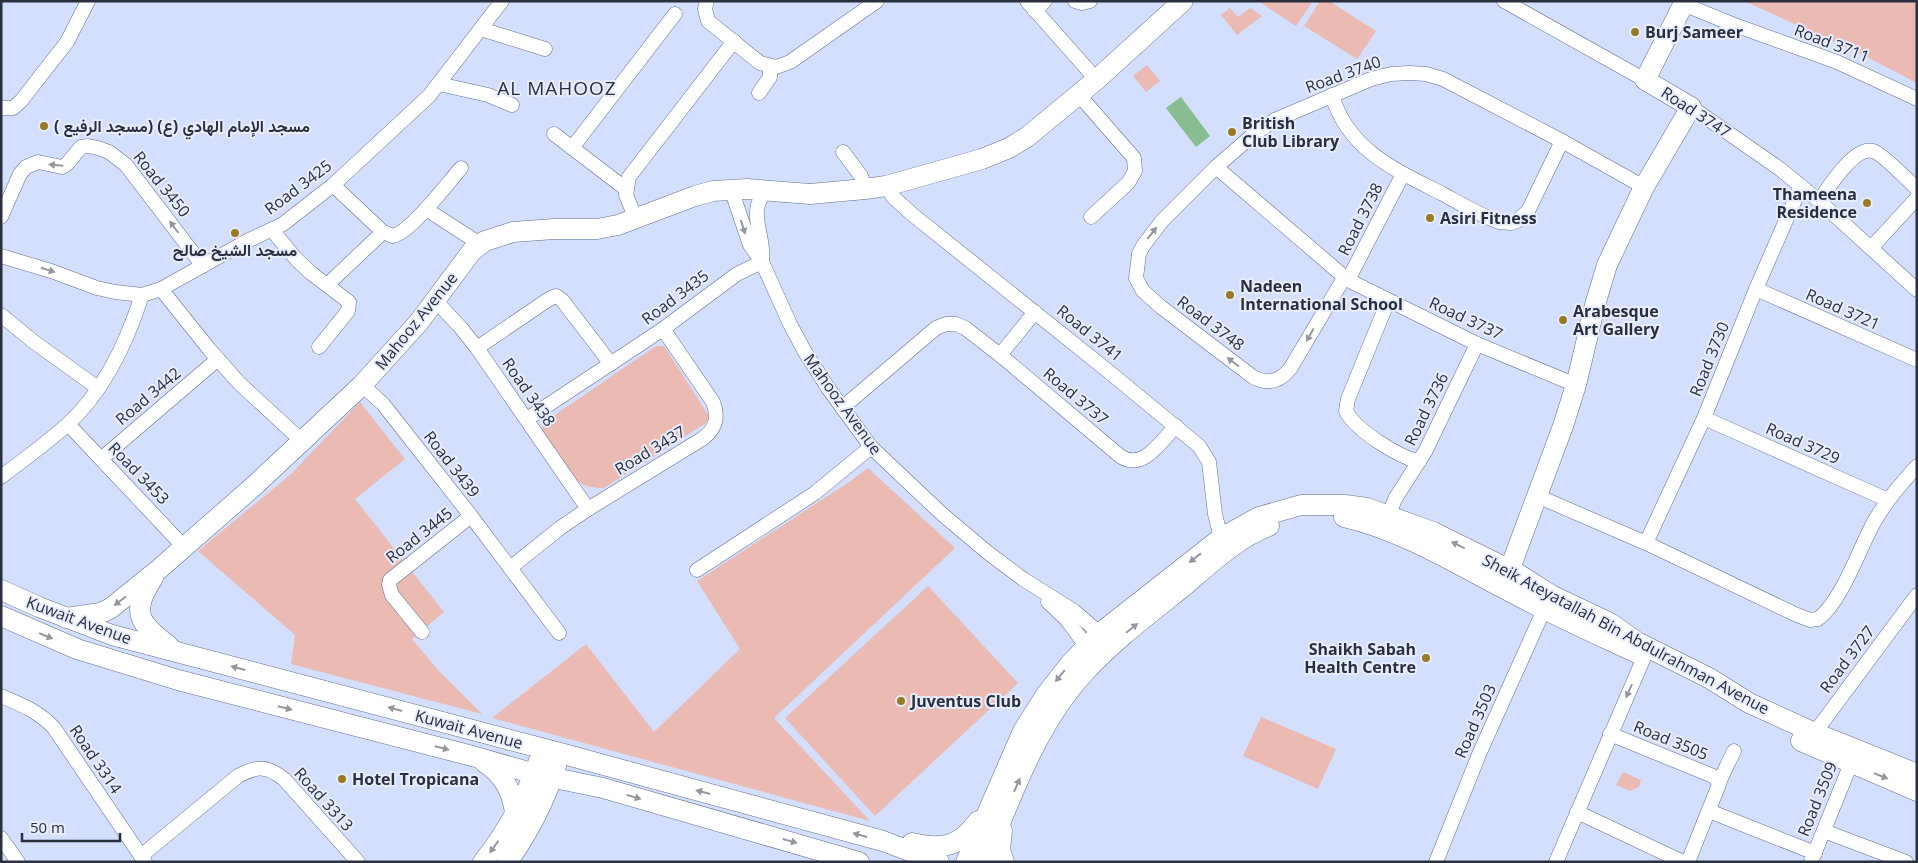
<svg xmlns="http://www.w3.org/2000/svg" width="1918" height="863" font-family="'Open Sans',Vazirmatn,sans-serif">
	<style>
		.green { fill: #eabab3 }
		.water { fill: #87bd8f }
		.lines { fill: none; stroke-linecap: round; stroke-linejoin: round }
		.street-casing { stroke: #626e8f; stroke-width: 15 }
		.secondary-casing { stroke: #626e8f; stroke-width: 21 }
		.street { stroke: #fff; stroke-width: 14 }
		.secondary { stroke: #fff; stroke-width: 20 }
		.oneway { fill: #94979e }
		.poi-dot { fill: #997a24; stroke: #e7edfc; stroke-width: 2 }
		.labels { text-anchor: middle; stroke-width: 4; stroke-linejoin: round; paint-order: stroke }
		.poi-label { font-size: 16px; font-weight: bold; fill: #292f3d; stroke: #e7edfc; text-anchor: start }
		.street-label { font-size: 16px; fill: #292f3d; stroke: #e7edfc }
		.quarter-label { font-size: 19px; letter-spacing: 1px; fill: #292f3d; stroke: #e7edfc }
	</style>
	<rect width="100%" height="100%" fill="#d3dffd"/>
	<g class="green">
		<polygon points="1258,1 1313,1 1296,26"/>
		<polygon points="1320,1 1329,1 1376,31 1357,59 1304,26"/>
		<polygon points="1744,1 1917,1 1917,83 1863,55"/>
		<polygon points="1230,8 1238,17 1250,8 1262,16 1237,35 1221,15"/>
		<polygon points="1147,65 1160,81 1146,92 1133,76"/>
		<path d="M656,346H664L709,416L706,423L604,488C597,488 591,488 584,485C571,479 551,443 542,429L543,423Z"/>
		<polygon points="360,402 405,459 355,499 444,612 412,639 438,670 482,714 291,664 295,635 198,551 291,474"/>
		<polygon points="868,468 955,548 774,718 870,821 492,718 586,644 654,732 740,649 697,581 849,482"/>
		<polygon points="928,586 1018,683 875,816 785,718"/>
		<polygon points="1261,717 1336,749 1318,789 1243,756"/>
		<polygon points="1623,772 1641,780 1639,787 1630,791 1616,785"/>
	</g>
	<polygon class="water" points="1181,97 1210,136 1196,147 1166,108"/>
	<g class="lines">
		<g class="street-casing">
			<g id="street">
				<polyline points="707,1 705,9 708,21 760,63 776,67 790,62 877,1"/>
				<polyline points="1027,1 1088,70 1095,81"/>
				<polyline points="1075,1 1082,3 1090,1"/>
				<polyline points="1504,1 1645,80"/>
				<polyline points="1683,4 1732,24 1837,62 1917,99"/>
				<polyline points="1035,11 1045,1"/>
				<polyline points="481,29 545,49"/>
				<polyline points="439,84 488,95 512,105"/>
				<polyline points="759,93 770,77 770,67"/>
				<polyline points="1079,95 1134,158 1135,171 1128,183 1091,217"/>
				<path d="M1332,95C1348,150 1395,170 1443,194C1461,204 1479,215 1499,222L1511,223L1517,221L1528,211L1562,141"/>
				<polyline points="1691,107 1780,169 1819,201 1917,290"/>
				<polyline points="1,108 13,108 21,101 67,42 88,1"/>
				<polyline points="554,134 626,189"/>
				<polyline points="572,148 675,14"/>
				<polyline points="843,152 861,176 865,189"/>
				<polyline points="1216,167 1348,280 1477,344 1576,385"/>
				<path d="M333,185L383,232L393,236C411,232 447,184 461,168"/>
				<polyline points="886,186 893,197 913,215 1108,371 1199,446 1209,462 1215,514 1221,538"/>
				<polyline points="731,189 750,245 762,262 790,324 805,352 828,388 871,447 942,514 987,552 1023,579 1074,611 1106,639"/>
				<path d="M1819,201C1829,187 1854,146 1873,151C1881,153 1909,181 1917,189"/>
				<polyline points="426,209 480,244"/>
				<polyline points="1,217 20,174 26,167 38,162 62,167 67,164 81,147 88,146 98,148 109,152 126,165 203,266"/>
				<polyline points="636,219 626,195 629,177 734,41"/>
				<polyline points="272,230 297,260 311,273 349,302 348,311 319,347"/>
				<polyline points="1871,248 1917,198"/>
				<polyline points="1,256 51,271 97,288 115,292 142,295 161,289 247,241 283,224 333,185 429,96 502,1"/>
				<path d="M762,262C766,236 745,212 767,190"/>
				<path d="M1344,278L1290,369C1280,381 1268,385 1253,377L1161,307L1143,291L1136,278L1139,254L1143,246L1162,221L1216,167L1254,134L1275,120L1371,79L1391,74L1410,73L1426,74L1443,79L1562,141L1644,187"/>
				<polyline points="1348,280 1403,174"/>
				<polyline points="327,285 383,232"/>
				<polyline points="161,289 209,349 239,383 303,442"/>
				<polyline points="1756,289 1917,360"/>
				<polyline points="435,300 461,328 477,348 588,509"/>
				<path d="M1388,301L1348,399L1346,411C1356,431 1398,456 1419,462"/>
				<polyline points="1,315 34,342 98,388"/>
				<polyline points="477,348 549,299 556,296 562,300 611,364"/>
				<polyline points="1000,355 1035,312"/>
				<polyline points="362,385 383,404 471,516 559,633"/>
				<path d="M842,408L936,328L946,324H956L965,328L1000,355L1120,456C1143,472 1161,441 1176,426"/>
				<polyline points="1704,418 1888,500"/>
				<polyline points="527,419 663,329 737,274 762,262"/>
				<polyline points="68,424 184,547"/>
				<polyline points="101,459 218,359"/>
				<path d="M1,477C23,460 47,443 68,424C105,390 127,342 142,295"/>
				<path d="M1537,496L1646,543L1797,615L1810,620L1818,619C1842,601 1859,549 1874,522C1886,501 1901,484 1917,466"/>
				<polyline points="1385,524 1395,499 1426,450 1477,344"/>
				<polyline points="1646,543 1704,418 1756,289 1801,186"/>
				<path d="M510,568L560,528L588,509L702,439C716,429 719,418 713,402L663,329"/>
				<polyline points="697,570 815,493 871,447"/>
				<polyline points="1048,602 1067,620 1092,654"/>
				<polyline points="422,632 392,595 389,585 390,580 471,516"/>
				<path d="M1,696C20,704 40,712 54,728L145,862"/>
				<polyline points="1610,734 1713,776 1718,781"/>
				<polyline points="1810,739 1917,595"/>
				<polyline points="1709,811 1815,853"/>
				<polyline points="1577,812 1683,862"/>
				<polyline points="1824,831 1906,862"/>
				<polyline points="1,838 18,862"/>
				<path d="M141,856L238,776C257,766 266,765 284,779L358,862"/>
				<polyline points="1436,862 1480,752 1547,603"/>
				<polyline points="1556,862 1648,648"/>
				<path d="M1688,862L1718,787C1720,778 1729,762 1734,751"/>
				<polyline points="1811,862 1854,756"/>
			</g>
		</g>
		<g class="secondary-casing">
			<g id="secondary">
				<path d="M1344,517C1401,530 1453,562 1505,589C1549,613 1594,633 1639,654"/>
				<path d="M153,578C130,612 139,624 169,646"/>
				<polyline points="1505,582 1563,426 1576,385 1595,305 1607,265 1644,187 1691,107 1645,80 1685,1"/>
				<polyline points="1,590 39,607 112,635 560,753 883,841 939,862"/>
				<polyline points="1,616 77,649 178,680 476,757 535,774 603,788 859,862"/>
				<polyline points="66,618 101,613 111,608 158,570 254,486 362,385 419,322 472,251 485,241 513,232 554,229 597,229 618,225 695,196 713,191 747,189 810,194 865,189 886,186 982,159 1009,148 1027,137 1095,81 1183,1"/>
				<polyline points="1801,741 1917,791"/>
				<path d="M484,762C503,774 513,792 515,814"/>
				<polyline points="1002,830 1000,850 1004,862"/>
				<path d="M912,843C942,850 960,847 978,821"/>
				<path d="M483,862C507,832 526,797 539,761"/>
				<path d="M507,862C528,834 545,800 556,766"/>
				<polyline points="966,862 1023,731 1045,696 1070,664 1100,633 1221,538 1259,517 1301,505 1345,505 1367,508 1433,532 1518,574 1551,595 1610,623 1637,642 1709,678 1749,703 1815,733 1917,774"/>
				<path d="M984,862C1011,798 1035,727 1083,674C1113,641 1148,615 1183,587C1209,565 1237,538 1269,526"/>
			</g>
		</g>
		<use href="#street" class="street"/>
		<use href="#secondary" class="secondary"/>
	</g>
	<defs><path id="oneway-solid" d="M-6-.8H1V-3.2L6.5 0L1 3.2V.8H-6Z" transform="scale(1.25)"/></defs>
	<g class="oneway">
		<use href="#oneway-solid" transform="translate(56 165) rotate(-175)"/>
		<use href="#oneway-solid" transform="translate(174 227) rotate(-127)"/>
		<use href="#oneway-solid" transform="translate(743 227) rotate(72)"/>
		<use href="#oneway-solid" transform="translate(1152 233) rotate(-52)"/>
		<use href="#oneway-solid" transform="translate(48 270) rotate(18)"/>
		<use href="#oneway-solid" transform="translate(1310 335) rotate(119)"/>
		<use href="#oneway-solid" transform="translate(1233 362) rotate(-143)"/>
		<use href="#oneway-solid" transform="translate(1458 545) rotate(-154)"/>
		<use href="#oneway-solid" transform="translate(1195 558) rotate(142)"/>
		<use href="#oneway-solid" transform="translate(120 601) rotate(143)"/>
		<use href="#oneway-solid" transform="translate(1132 628) rotate(-39)"/>
		<use href="#oneway-solid" transform="translate(46 636) rotate(22)"/>
		<use href="#oneway-solid" transform="translate(238 668) rotate(-165)"/>
		<use href="#oneway-solid" transform="translate(1060 676) rotate(129)"/>
		<use href="#oneway-solid" transform="translate(1629 691) rotate(114)"/>
		<use href="#oneway-solid" transform="translate(285 708) rotate(14)"/>
		<use href="#oneway-solid" transform="translate(395 709) rotate(-165)"/>
		<use href="#oneway-solid" transform="translate(442 748) rotate(14)"/>
		<use href="#oneway-solid" transform="translate(1881 776) rotate(22)"/>
		<use href="#oneway-solid" transform="translate(1017 785) rotate(-66)"/>
		<use href="#oneway-solid" transform="translate(703 792) rotate(-165)"/>
		<use href="#oneway-solid" transform="translate(634 797) rotate(16)"/>
		<use href="#oneway-solid" transform="translate(860 835) rotate(-165)"/>
		<use href="#oneway-solid" transform="translate(790 841) rotate(16)"/>
		<use href="#oneway-solid" transform="translate(494 847) rotate(126)"/>
	</g>
	<g class="poi-dot">
		<circle cx="1635" cy="32" r="5"/>
		<circle cx="44" cy="126" r="5"/>
		<circle cx="1232" cy="132" r="5"/>
		<circle cx="1867" cy="203" r="5"/>
		<circle cx="1430" cy="218" r="5"/>
		<circle cx="235" cy="233" r="5"/>
		<circle cx="1230" cy="295" r="5"/>
		<circle cx="1563" cy="320" r="5"/>
		<circle cx="1426" cy="658" r="5"/>
		<circle cx="901" cy="701" r="5"/>
		<circle cx="342" cy="779" r="5"/>
	</g>
	<g class="labels">
		<g class="poi-label">
			<text x="1645" y="38">Burj Sameer</text>
			<text x="1242" y="129">British<tspan x="1242" dy="18">Club Library</tspan></text>
			<text x="54" y="132">( مسجد الرفيع) مسجد الإمام الهادي (ع)</text>
			<text x="1857" y="200" text-anchor="end">Thameena<tspan x="1857" dy="18">Residence</tspan></text>
			<text x="1440" y="224">Asiri Fitness</text>
			<text x="235" y="256" text-anchor="middle">مسجد الشيخ صالح</text>
			<text x="1240" y="292">Nadeen<tspan x="1240" dy="18">International School</tspan></text>
			<text x="1573" y="317">Arabesque<tspan x="1573" dy="18">Art Gallery</tspan></text>
			<text x="1416" y="655" text-anchor="end">Shaikh Sabah<tspan x="1416" dy="18">Health Centre</tspan></text>
			<text x="911" y="707">Juventus Club</text>
			<text x="352" y="785">Hotel Tropicana</text>
		</g>
		<g class="street-label">
			<text transform="translate(1832 43) rotate(21)" y="6">Road 3711</text>
			<text transform="translate(1343 74) rotate(-20)" y="6">Road 3740</text>
			<text transform="translate(1696 112) rotate(33)" y="6">Road 3747</text>
			<text transform="translate(162 184) rotate(51)" y="6">Road 3450</text>
			<text transform="translate(298 187) rotate(-37)" y="6">Road 3425</text>
			<text transform="translate(1360 219) rotate(-63)" y="6">Road 3738</text>
			<text transform="translate(675 297) rotate(-37)" y="6">Road 3435</text>
			<text transform="translate(1843 309) rotate(24)" y="6">Road 3721</text>
			<text transform="translate(1466 318) rotate(25)" y="6">Road 3737</text>
			<text transform="translate(416 321) rotate(-51)" y="6">Mahooz Avenue</text>
			<text transform="translate(1211 323) rotate(37)" y="6">Road 3748</text>
			<text transform="translate(1090 333) rotate(39)" y="6">Road 3741</text>
			<text transform="translate(1709 359) rotate(-68)" y="6">Road 3730</text>
			<text transform="translate(529 392) rotate(55)" y="6">Road 3438</text>
			<text transform="translate(148 396) rotate(-40)" y="6">Road 3442</text>
			<text transform="translate(1076 396) rotate(40)" y="6">Road 3737</text>
			<text transform="translate(843 404) rotate(54)" y="6">Mahooz Avenue</text>
			<text transform="translate(1426 409) rotate(-64)" y="6">Road 3736</text>
			<text transform="translate(1803 443) rotate(24)" y="6">Road 3729</text>
			<text transform="translate(650 450) rotate(-31)" y="6">Road 3437</text>
			<text transform="translate(452 464) rotate(52)" y="6">Road 3439</text>
			<text transform="translate(139 473) rotate(46)" y="6">Road 3453</text>
			<text transform="translate(419 535) rotate(-38)" y="6">Road 3445</text>
			<text transform="translate(79 620) rotate(20)" y="6">Kuwait Avenue</text>
			<text transform="translate(1626 634) rotate(28)" y="6">Sheik Ateyatallah Bin Abdulrahman Avenue</text>
			<text transform="translate(1847 659) rotate(-53)" y="6">Road 3727</text>
			<text transform="translate(1475 721) rotate(-66)" y="6">Road 3503</text>
			<text transform="translate(469 729) rotate(15)" y="6">Kuwait Avenue</text>
			<text transform="translate(1671 740) rotate(22)" y="6">Road 3505</text>
			<text transform="translate(96 759) rotate(56)" y="6">Road 3314</text>
			<text transform="translate(324 799) rotate(48)" y="6">Road 3313</text>
			<text transform="translate(1817 799) rotate(-68)" y="6">Road 3509</text>
		</g>
		<g class="quarter-label">
			<text x="557" y="95">AL MAHOOZ</text>
		</g>
	</g>
	<rect width="1918" height="863" fill="none" stroke="#292f3d" stroke-width="5"/>
	<path d="M22 833v8h98v-8" fill="none" stroke="#292f3d" stroke-width="2.5"/>
	<text x="30" y="833" font-size="15" fill="#292f3d" stroke="#e7edfc" stroke-width="4" paint-order="stroke">50 m</text>
</svg>
